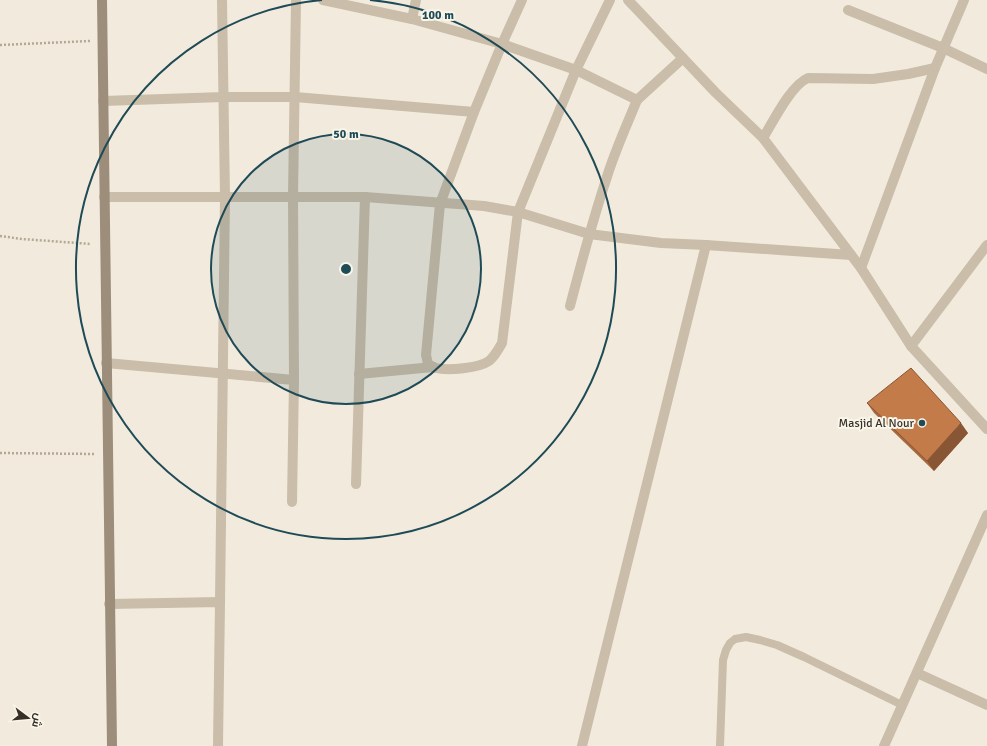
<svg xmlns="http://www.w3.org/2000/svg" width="987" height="746" font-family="Signika,Cairo,sans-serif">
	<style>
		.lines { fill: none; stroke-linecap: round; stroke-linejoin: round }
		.path { stroke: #b5a793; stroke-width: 2.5; stroke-dasharray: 2 2; stroke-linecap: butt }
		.lane { stroke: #cabda9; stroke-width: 8 }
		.street { stroke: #cabda9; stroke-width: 10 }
		.secondary { stroke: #9d8d7b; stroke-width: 10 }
		.wall { fill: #a86a40 }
		.shaded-wall { fill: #885634 }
		.building { fill: #c37b4a; stroke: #885634 }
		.ring { fill: none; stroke: #1f4b57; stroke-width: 2 }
		.poi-dot { fill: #1f4b57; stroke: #f9f5e9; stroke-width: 1.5 }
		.labels { text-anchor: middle; stroke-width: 4; stroke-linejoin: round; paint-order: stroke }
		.poi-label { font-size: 12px; fill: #373029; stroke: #f9f5e9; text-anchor: end }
		.centre { fill: #1f4b57; stroke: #f9f5e9; stroke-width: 2 }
		.ring-label { font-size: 12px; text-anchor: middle; font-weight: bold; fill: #1f4b57; stroke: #f9f5e9; stroke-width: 4; stroke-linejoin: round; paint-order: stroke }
	</style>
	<rect width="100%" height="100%" fill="#f2ebdd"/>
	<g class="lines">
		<g class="path">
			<polyline points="0,45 90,41"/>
			<polyline points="0,236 22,239 91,244"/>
			<polyline points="0,453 95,454"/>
		</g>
		<polyline class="lane" points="720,746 723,660 726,650 730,643 735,639 746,637 760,640 777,645 804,657 902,705"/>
		<g class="street">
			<path d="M323,0L412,19L502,44L576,70L637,100C626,127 614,153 606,180C592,222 581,264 570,306"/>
			<path d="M522,0L502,44L474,112L440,204L426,355L428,364C431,366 433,367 436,368C448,371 479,368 489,361C495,356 498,350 502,343L518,212L576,70L610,0"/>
			<polyline points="628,0 716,93 763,138 861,268 911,346 987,429"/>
			<polyline points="848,10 943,48 987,69"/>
			<polyline points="412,19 416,0"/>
			<polyline points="637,100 683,58"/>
			<polyline points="103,101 224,97 295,97 474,112"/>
			<path d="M763,138C773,122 791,85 808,78L873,79L908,74L935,68"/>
			<polyline points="104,197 365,197 484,206 518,212 589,234 661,243 706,245 582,746"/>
			<polyline points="706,245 851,255"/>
			<polyline points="861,268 935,68 964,0"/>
			<polyline points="911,346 987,245"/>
			<polyline points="106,363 294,380 292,502"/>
			<polyline points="359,374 433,367"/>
			<polyline points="294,380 293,196 296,0"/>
			<polyline points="356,484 365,197"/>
			<polyline points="220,602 225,197 222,0"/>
			<polyline points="109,604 220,602 218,746"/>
			<polyline points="917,673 987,705"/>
			<polyline points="884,746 987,515"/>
		</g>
		<polyline class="secondary" points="102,0 112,746"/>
	</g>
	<polygon class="wall" points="867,403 968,433 934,471 874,413"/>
	<polygon class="shaded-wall" points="961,423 968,433 934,471 927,461"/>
	<polygon class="building" points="911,368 961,423 927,461 867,403"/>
	<circle cx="346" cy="269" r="135" fill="#1f4b57" fill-opacity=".12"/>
	<g class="ring">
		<circle cx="346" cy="269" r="135"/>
		<path d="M370 0A270 270 0 1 1 322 0"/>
	</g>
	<circle class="poi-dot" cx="922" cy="423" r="4"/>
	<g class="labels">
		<g class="poi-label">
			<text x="914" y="427">Masjid Al Nour</text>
		</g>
	</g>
	<circle cx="346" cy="269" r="6" class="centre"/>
	<g class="ring-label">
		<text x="438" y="19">100 m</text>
		<text x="346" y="138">50 m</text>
	</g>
	<g transform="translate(28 718) rotate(106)" stroke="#f9f5e9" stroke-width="3" paint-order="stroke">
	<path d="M0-3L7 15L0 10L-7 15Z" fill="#373029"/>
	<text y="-6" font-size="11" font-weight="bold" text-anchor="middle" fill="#373029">ش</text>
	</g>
</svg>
